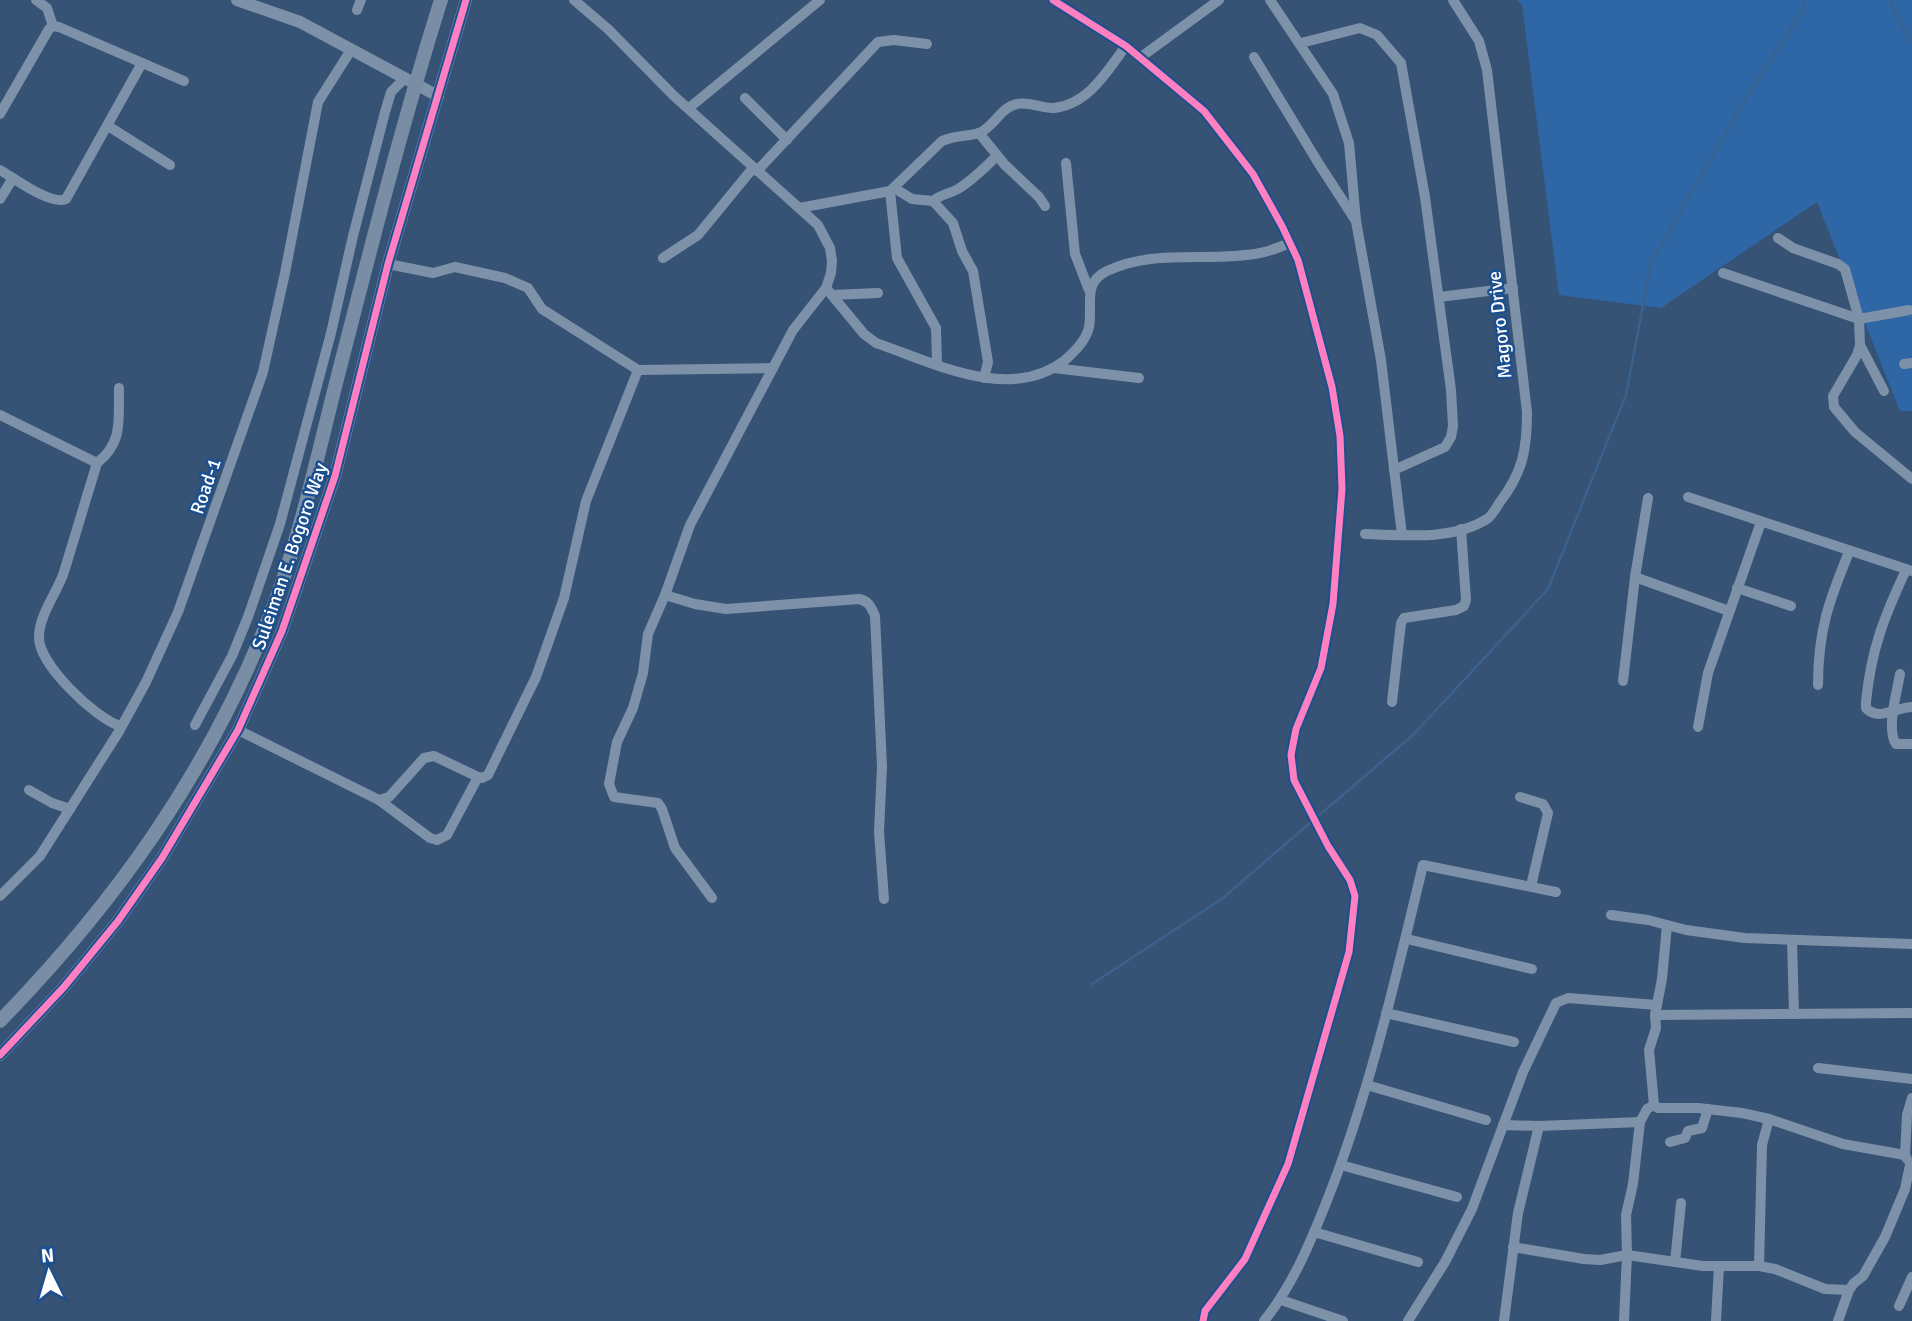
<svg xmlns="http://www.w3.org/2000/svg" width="1912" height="1321" font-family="Signika,sans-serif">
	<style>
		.green { fill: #2f66a5 }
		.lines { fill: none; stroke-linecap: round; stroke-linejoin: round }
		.stream { stroke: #3b618d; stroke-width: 2.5 }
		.minor { stroke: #7d92a8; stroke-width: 10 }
		.tertiary { stroke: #7d92a8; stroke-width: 12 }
		.secondary { stroke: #798da4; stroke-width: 14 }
		.cycleway-casing { stroke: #1b4f8f; stroke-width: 11 }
		.cycleway { stroke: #ff80c0; stroke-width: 7 }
		.labels { text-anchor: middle; stroke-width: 5; stroke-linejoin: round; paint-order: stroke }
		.street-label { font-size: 19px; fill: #fff; stroke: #1b4f8f }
	</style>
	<rect width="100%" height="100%" fill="#365274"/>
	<polygon class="green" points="1517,0 1912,0 1912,411 1900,411 1817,202 1661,308 1559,295 1522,5"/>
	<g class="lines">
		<g class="stream">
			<polyline points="1890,0 1900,23 1912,40"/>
			<polyline points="1316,818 1414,734 1548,589 1626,395 1651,263 1750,91 1804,9 1804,0"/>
			<polyline points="1092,984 1223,898 1311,822"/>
		</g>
		<g class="minor">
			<polyline points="36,0 47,8 53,26"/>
			<polyline points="574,0 608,29 674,96 818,225 830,248 832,261 831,273 826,288 793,330 690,525 665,595 648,634 643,673 633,708 617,742 609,784 614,797 658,803 662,809 675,848 712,898"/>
			<polyline points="1053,0 1126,46 1204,111 1253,174 1282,226 1298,260 1332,387 1340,436 1342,489 1333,604 1321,668 1296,729 1291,755 1294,780 1328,846 1350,880 1355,896 1349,952 1288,1164 1245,1259 1205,1311 1203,1321"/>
			<polyline points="1270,0 1333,94 1349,143 1356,221 1381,360 1402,535"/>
			<polyline points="357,10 361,0"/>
			<polyline points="53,26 59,27 184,81"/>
			<polyline points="1301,43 1360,28 1377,35 1401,63 1425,197 1451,390 1453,426 1451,437 1445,447 1394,470"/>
			<polyline points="1141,57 1219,0"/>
			<polyline points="1254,57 1319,164 1356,221"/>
			<polyline points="745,98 787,140"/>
			<polyline points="689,108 820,0"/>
			<polyline points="0,114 49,29 53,26"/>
			<polyline points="108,126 170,165"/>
			<polyline points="979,133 1005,165 1039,197 1045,206"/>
			<polyline points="1066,163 1075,254 1089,290"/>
			<path d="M0,170C14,178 51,206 66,199L142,63"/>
			<polyline points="757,171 878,42 894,40 927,44"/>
			<polyline points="894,188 912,199 933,201 953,223 962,251 973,271 988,362 984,378"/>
			<polyline points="890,191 897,258 936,328 937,364"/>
			<polyline points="0,199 13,178"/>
			<path d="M933,201C941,194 949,194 958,189C973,180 984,168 997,156"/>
			<path d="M799,208L890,191L942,141C954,135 966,137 979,133C993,128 1001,107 1017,104C1029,101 1042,109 1054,108C1089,104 1107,71 1126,46"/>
			<polyline points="1778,238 1793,248 1838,264 1845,269 1859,319 1860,345 1857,355 1833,396 1834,407 1855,432 1912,479"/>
			<polyline points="663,258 698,235 753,168"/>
			<polyline points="388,264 433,273 455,267 505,278 528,288 542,309 638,370 773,368"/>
			<polyline points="1723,273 1859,319 1909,310"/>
			<path d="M826,288L864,334L876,343C932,362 1009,403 1064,361C1074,352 1086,341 1089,327C1093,305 1082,283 1107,271C1156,248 1210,263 1260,253C1270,251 1280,247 1290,243"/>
			<polyline points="832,295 878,293"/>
			<polyline points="1439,297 1513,288"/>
			<polyline points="1860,345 1884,391"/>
			<polyline points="1904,364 1912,363"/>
			<polyline points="1054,368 1139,378"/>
			<path d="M119,388C118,419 124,442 97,463C86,499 75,535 64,572C57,593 39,615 39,637C38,664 95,718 120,726"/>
			<polyline points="0,415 97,463"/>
			<polyline points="1688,497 1912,571"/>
			<path d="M1365,534C1404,535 1452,541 1487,519C1492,516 1496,508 1500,502C1523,472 1527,449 1527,412L1487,70L1479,41L1453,0"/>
			<path d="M1906,570C1884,617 1871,650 1866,702V708C1879,722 1896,707 1912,707"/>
			<polyline points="1635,577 1729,611"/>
			<polyline points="1737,588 1791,606"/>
			<path d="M665,595L695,604L726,609L859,599C869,601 871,607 875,616L882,766L879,832L884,899"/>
			<path d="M1900,674C1897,692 1886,729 1896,744H1912"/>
			<polyline points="1623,681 1635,577 1648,498"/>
			<path d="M1818,685C1818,630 1829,601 1849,552"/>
			<polyline points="1392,702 1401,623 1404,618 1456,610 1464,606 1466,600 1461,529"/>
			<polyline points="195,725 232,656 248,617 280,524 331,333 353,236 385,112 391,92 405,78"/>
			<polyline points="1698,727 1708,673 1761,522"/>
			<polyline points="238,730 379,800 430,838 437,840 447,835 478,777"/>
			<polyline points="29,790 52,803 70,809"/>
			<polyline points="1520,797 1543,804 1548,813 1531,886"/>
			<polyline points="379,800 389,797 424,758 434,756 478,777 482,778 488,775 536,677 564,598 586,501 638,370"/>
			<polyline points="0,896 40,856 118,733 146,682 178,612 263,372 285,273 318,102 351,50"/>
			<polyline points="1611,915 1648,920 1686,930 1745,938 1912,944"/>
			<polyline points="1407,939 1532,969"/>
			<polyline points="1792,940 1794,1014"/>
			<polyline points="1386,1013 1514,1042"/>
			<polyline points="1655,1015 1912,1013"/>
			<polyline points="1818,1068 1912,1079"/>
			<polyline points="1367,1085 1486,1120"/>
			<polyline points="1654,1105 1658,1108 1698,1108 1742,1113 1769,1119 1843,1144 1905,1155"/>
			<polyline points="1654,1105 1649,1050 1656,1028 1655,1015 1662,979 1667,925"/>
			<polyline points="1503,1125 1539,1126 1640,1122"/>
			<polyline points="1670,1142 1685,1138 1688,1131 1702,1128 1708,1109"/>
			<polyline points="1907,1159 1905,1155 1907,1115 1912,1098"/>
			<polyline points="1341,1165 1457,1197"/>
			<polyline points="1314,1232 1418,1262"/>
			<polyline points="1513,1247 1584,1259 1600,1260 1627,1255 1703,1266 1759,1266 1775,1269 1825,1289 1849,1290"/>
			<polyline points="1675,1262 1681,1203"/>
			<polyline points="1759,1266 1762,1145 1769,1119"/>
			<polyline points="1281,1300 1343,1321"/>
			<polyline points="1899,1306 1912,1277"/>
			<path d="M1264,1321C1293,1285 1311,1241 1328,1198C1370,1091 1396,977 1423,865L1556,892"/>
			<polyline points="1408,1321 1445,1262 1472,1209 1523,1072 1556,1003 1568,998 1657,1005"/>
			<polyline points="1504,1321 1518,1213 1539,1126"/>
			<polyline points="1624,1321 1627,1255 1626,1215 1633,1184 1640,1122 1647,1109 1654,1105"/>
			<polyline points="1716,1321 1719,1266"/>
			<polyline points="1838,1321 1849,1290 1854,1283 1863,1276 1885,1237 1905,1189 1910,1165"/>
		</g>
		<g class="tertiary">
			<polyline points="237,0 300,22 438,96"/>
			<polyline points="0,1055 64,987 118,921 162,858 238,730 282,631 335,476 388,264 466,0"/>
		</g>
		<path class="secondary" d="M0,1021C116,902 207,774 269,618C299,542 316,462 336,383C369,255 401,127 441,0"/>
		<g class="cycleway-casing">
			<g id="cycleway">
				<polyline points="1053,0 1126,46 1204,111 1253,174 1282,226 1298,260 1332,387 1340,436 1342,489 1333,604 1321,668 1296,729 1291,755 1294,780 1328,846 1350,880 1355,896 1349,952 1288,1164 1245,1259 1205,1311 1203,1321"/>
				<polyline points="0,1055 64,987 118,921 162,858 238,730 282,631 335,476 388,264 466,0"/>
			</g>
		</g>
		<use href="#cycleway" class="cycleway"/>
	</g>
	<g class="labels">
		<g class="street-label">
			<text transform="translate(1499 325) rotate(-96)" y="7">Magoro Drive</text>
			<text transform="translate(205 486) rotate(-71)" y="7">Road-1</text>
			<text transform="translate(289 556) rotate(-71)" y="7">Suleiman E. Bogoro Way</text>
		</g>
	</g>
	<g transform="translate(49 1272) rotate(355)" stroke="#1b4f8f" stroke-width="5" paint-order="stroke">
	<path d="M0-5L12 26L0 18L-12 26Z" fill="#ffffff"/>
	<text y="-10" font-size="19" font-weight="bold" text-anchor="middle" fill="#ffffff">N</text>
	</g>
</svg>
